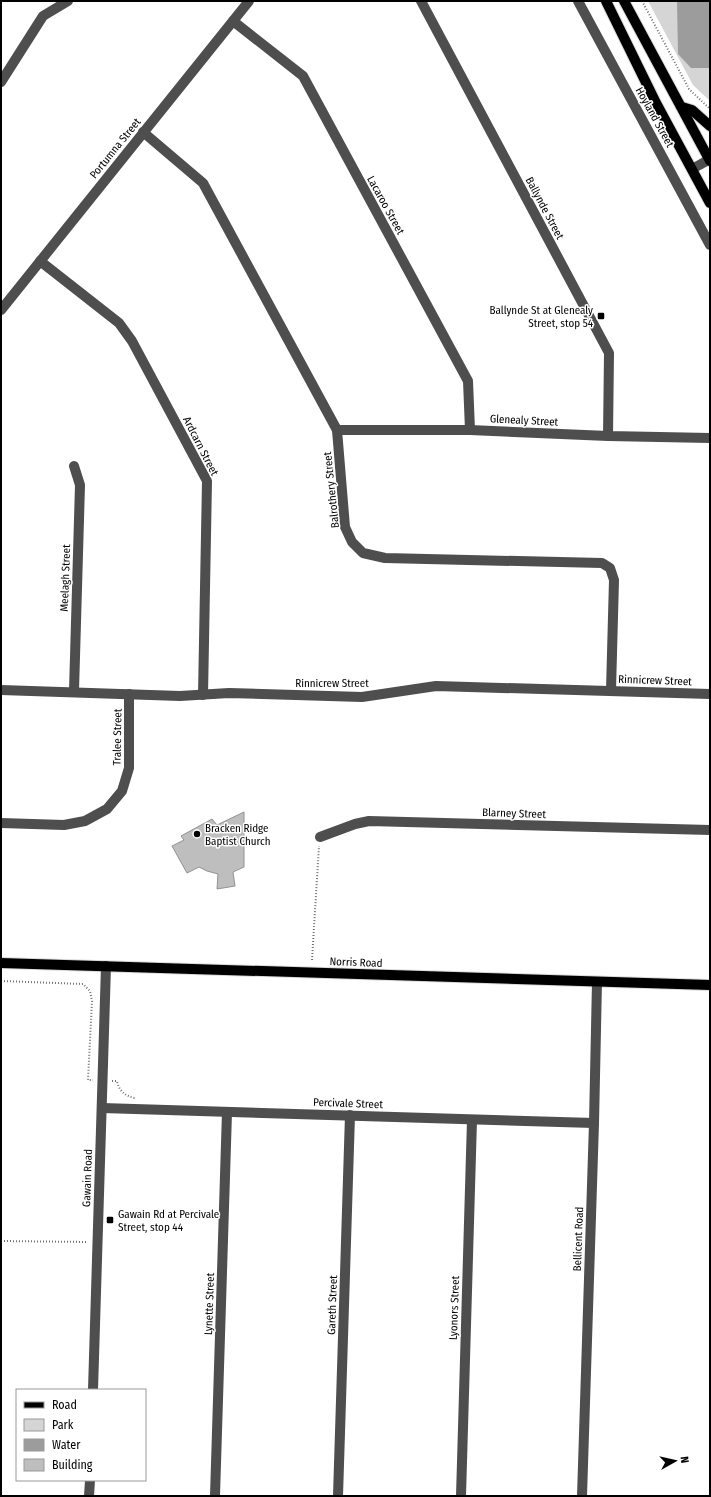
<svg xmlns="http://www.w3.org/2000/svg" width="711" height="1497" font-family="'Fira Sans Condensed',sans-serif">
	<style>
		.green { fill: #d5d5d5 }
		.water { fill: #9c9c9c }
		.building { fill: #bebebe; stroke: #929292 }
		.lines { fill: none; stroke-linecap: round; stroke-linejoin: round }
		.major-casing { stroke: #dbdbdb; stroke-width: 12 }
		.path { stroke: #707070; stroke-width: 2; stroke-dasharray: 1 2; stroke-linecap: butt }
		.minor { stroke: #4e4e4e; stroke-width: 10 }
		.major { stroke: #000; stroke-width: 10 }
		.poi-dot { fill: #000; stroke: #fff; stroke-width: 1.5 }
		.labels { text-anchor: middle; stroke-width: 3; stroke-linejoin: round; paint-order: stroke }
		.street-label { font-size: 11px; fill: #000; stroke: #fff }
		.poi-label { font-size: 11px; fill: #000; stroke: #fff; text-anchor: start }
	</style>
	<rect width="100%" height="100%" fill="#fff"/>
	<polygon class="green" points="648,1 710,1 710,101 693,85"/>
	<polygon class="water" points="677,1 710,1 710,68 691,68 678,54"/>
	<polygon class="building" points="244,812 244,867 233,872 235,886 217,889 218,874 207,871 199,867 187,873 172,846 184,840 181,836 212,819 217,825"/>
	<g class="lines">
		<g class="major-casing">
			<g id="major">
				<polyline points="606,1 656,103 710,203"/>
				<polyline points="624,1 710,161"/>
				<polyline points="682,107 692,110 710,126"/>
				<polyline points="1,963 710,985"/>
			</g>
		</g>
		<g class="path">
			<polyline points="642,1 689,89 710,109"/>
			<polyline points="312,960 319,846"/>
			<polyline points="1,981 83,984 90,991 92,1001 88,1080 93,1080"/>
			<path d="M112,1081H117C119,1091 125,1096 135,1098"/>
			<polyline points="1,1241 88,1242"/>
		</g>
		<g class="minor">
			<polyline points="421,1 609,353 608,436"/>
			<polyline points="578,1 710,245"/>
			<polyline points="233,21 303,76 468,381 470,430"/>
			<polyline points="1,82 43,16 68,1"/>
			<polyline points="143,132 203,183 337,430 345,527 352,542 363,553 385,558 602,563 610,568 614,580 611,690"/>
			<polyline points="692,169 710,159"/>
			<polyline points="40,261 119,323 132,341 207,481 203,695"/>
			<polyline points="1,310 249,1"/>
			<polyline points="337,430 470,430 608,436 710,438"/>
			<polyline points="1,690 180,696 229,693 362,697 436,686 710,694"/>
			<polyline points="74,691 80,485 74,466"/>
			<polyline points="1,823 64,825 85,821 107,809 122,791 129,768 129,694"/>
			<polyline points="320,837 355,824 369,821 710,830"/>
			<polyline points="102,1108 594,1123"/>
			<polyline points="93,1390 106,966"/>
			<polyline points="89,1496 90,1480"/>
			<polyline points="215,1496 227,1112"/>
			<polyline points="338,1496 350,1115"/>
			<polyline points="461,1496 472,1120"/>
			<polyline points="582,1496 594,1123 597,982"/>
		</g>
		<use href="#major" class="major"/>
	</g>
	<g class="poi-dot">
		<rect x="597" y="312" width="8" height="8" rx="2"/>
		<circle cx="197" cy="834" r="4"/>
		<rect x="106" y="1216" width="8" height="8" rx="2"/>
	</g>
	<g class="labels">
		<g class="street-label">
			<text transform="translate(655 117) rotate(61)" y="4">Hoyland Street</text>
			<text transform="translate(115 148) rotate(-51)" y="4">Portumna Street</text>
			<text transform="translate(386 205) rotate(61)" y="4">Lacaroo Street</text>
			<text transform="translate(545 208) rotate(62)" y="4">Ballynde Street</text>
			<text transform="translate(524 420) rotate(3)" y="4">Glenealy Street</text>
			<text transform="translate(201 446) rotate(63)" y="4">Ardcarn Street</text>
			<text transform="translate(331 490) rotate(-96)" y="4">Balrothery Street</text>
			<text transform="translate(65 578) rotate(-88)" y="4">Meelagh Street</text>
			<text transform="translate(655 680) rotate(2)" y="4">Rinnicrew Street</text>
			<text x="332" y="687">Rinnicrew Street</text>
			<text transform="translate(117 737) rotate(-89)" y="4">Tralee Street</text>
			<text transform="translate(514 813) rotate(2)" y="4">Blarney Street</text>
			<text transform="translate(356 962) rotate(2)" y="4">Norris Road</text>
			<text transform="translate(348 1103) rotate(2)" y="4">Percivale Street</text>
			<text transform="translate(87 1178) rotate(-88)" y="4">Gawain Road</text>
			<text transform="translate(578 1239) rotate(-88)" y="4">Bellicent Road</text>
			<text transform="translate(209 1304) rotate(-88)" y="4">Lynette Street</text>
			<text transform="translate(332 1305) rotate(-88)" y="4">Gareth Street</text>
			<text transform="translate(454 1308) rotate(-88)" y="4">Lyonors Street</text>
		</g>
		<g class="poi-label">
			<text x="593" y="314" text-anchor="end">Ballynde St at Glenealy<tspan x="593" dy="13">Street, stop 54</tspan></text>
			<text x="205" y="832">Bracken Ridge<tspan x="205" dy="13">Baptist Church</tspan></text>
			<text x="118" y="1218">Gawain Rd at Percivale<tspan x="118" dy="13">Street, stop 44</tspan></text>
		</g>
	</g>
	<rect width="711" height="1497" fill="none" stroke="#000000" stroke-width="4"/>
	<rect x="16" y="1389" width="130" height="92" fill="#ffffff" stroke="#999999"/>
	<rect x="24" y="1402" width="20" height="6" fill="#000000" stroke="#999999"/>
	<text x="52" y="1409" font-size="12" fill="#000000">Road</text>
	<rect x="24" y="1419" width="20" height="12" fill="#d5d5d5" stroke="#999999"/>
	<text x="52" y="1429" font-size="12" fill="#000000">Park</text>
	<rect x="24" y="1439" width="20" height="12" fill="#9c9c9c" stroke="#999999"/>
	<text x="52" y="1449" font-size="12" fill="#000000">Water</text>
	<rect x="24" y="1459" width="20" height="12" fill="#bebebe" stroke="#999999"/>
	<text x="52" y="1469" font-size="12" fill="#000000">Building</text>
	<g transform="translate(675 1461) rotate(82)" stroke="#ffffff" stroke-width="3" paint-order="stroke">
	<path d="M0-3L7 15L0 10L-7 15Z" fill="#000000"/>
	<text y="-6" font-size="11" font-weight="bold" text-anchor="middle" fill="#000000">N</text>
	</g>
</svg>
